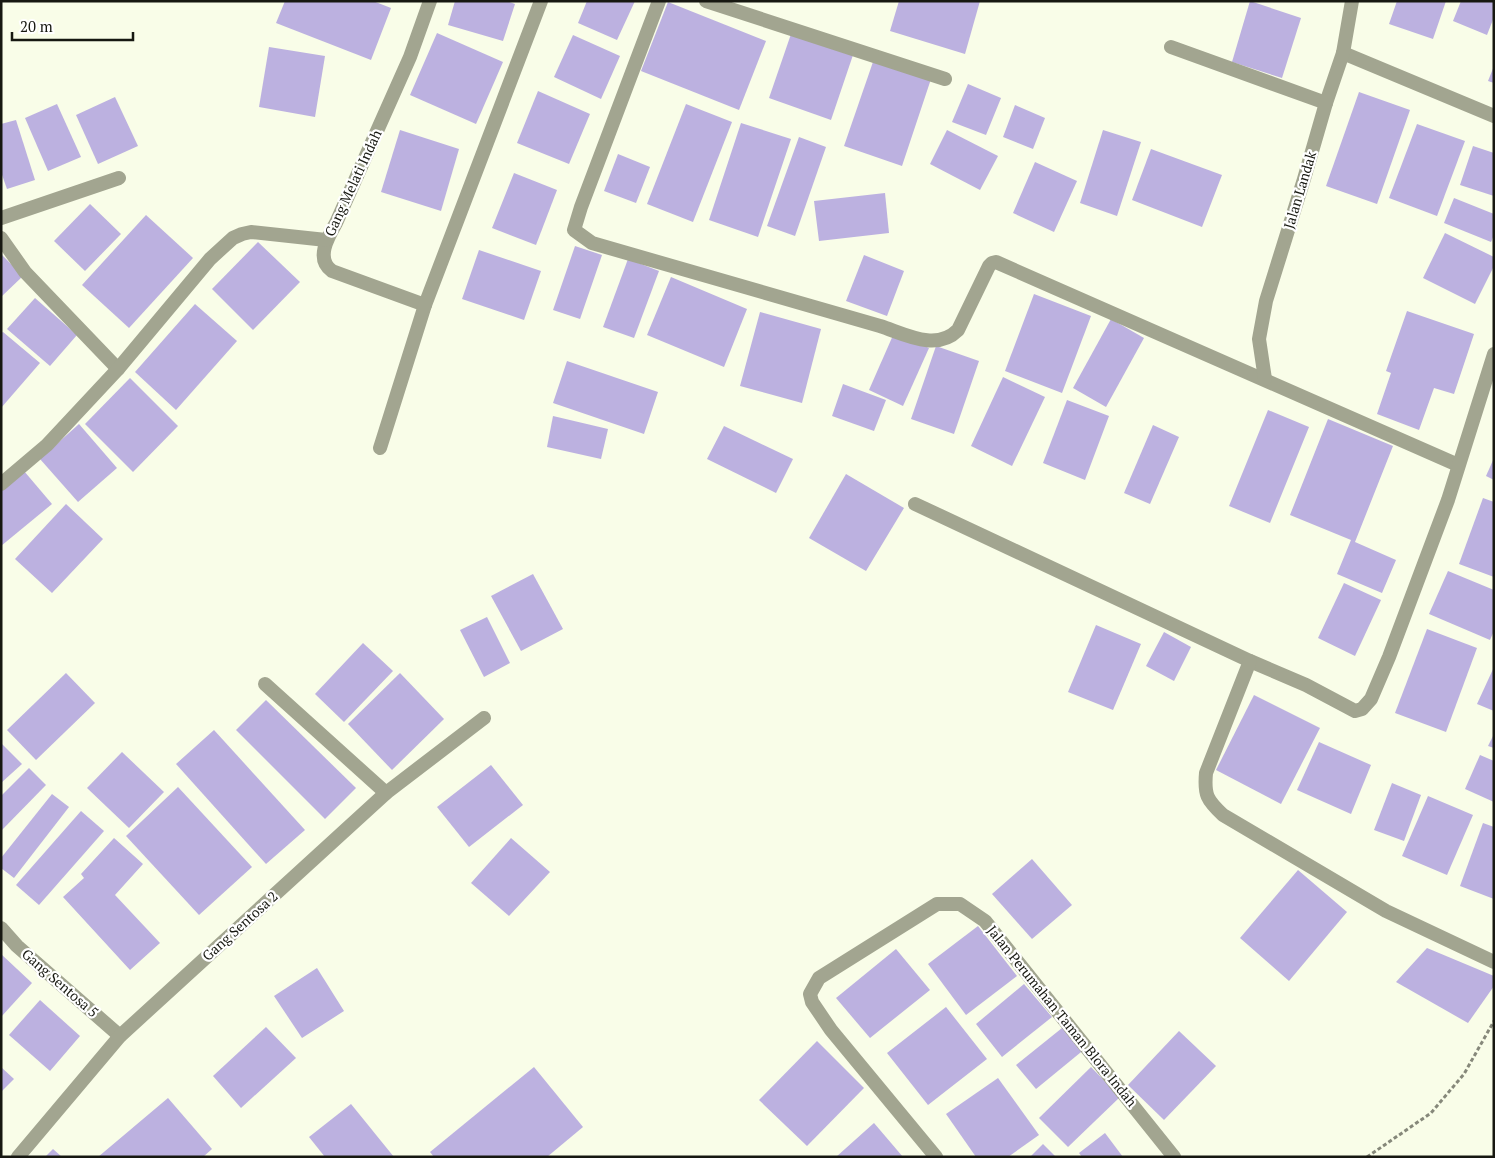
<svg xmlns="http://www.w3.org/2000/svg" width="1495" height="1158" font-family="'PT Serif',serif">
	<style>
		.building { fill: #bcb1e0 }
		.lines { fill: none; stroke-linecap: round; stroke-linejoin: round }
		.path { stroke: #86887a; stroke-width: 3; stroke-dasharray: 4 2.5; stroke-linecap: butt }
		.minor { stroke: #a2a590; stroke-width: 14 }
		.labels { text-anchor: middle; stroke-width: 4.5; stroke-linejoin: round; paint-order: stroke }
		.street-label { font-size: 14px; fill: #171811; stroke: #fff }
	</style>
	<rect width="100%" height="100%" fill="#f9fde8"/>
	<g class="building">
		<polygon points="285,1 373,1 391,8 371,60 276,23"/>
		<polygon points="455,1 507,1 515,4 503,41 448,25"/>
		<polygon points="587,1 635,1 617,40 578,23"/>
		<polygon points="899,1 980,1 965,54 890,31"/>
		<polygon points="1250,1 1301,18 1282,78 1232,62"/>
		<polygon points="1397,1 1446,1 1433,39 1389,24"/>
		<polygon points="1461,1 1494,1 1494,17 1487,35 1453,21"/>
		<polygon points="668,2 766,41 739,110 641,71"/>
		<polygon points="437,33 503,62 476,124 410,95"/>
		<polygon points="791,34 853,55 831,120 769,98"/>
		<polygon points="573,35 620,56 601,99 554,77"/>
		<polygon points="269,47 325,56 315,117 259,107"/>
		<polygon points="874,59 931,79 902,166 844,146"/>
		<polygon points="1494,66 1494,83 1488,81"/>
		<polygon points="968,84 1001,98 986,135 952,122"/>
		<polygon points="538,91 590,114 569,164 517,143"/>
		<polygon points="1359,92 1410,110 1377,204 1326,186"/>
		<polygon points="115,97 138,146 98,164 76,115"/>
		<polygon points="57,104 81,157 48,171 25,118"/>
		<polygon points="686,104 732,122 693,222 647,204"/>
		<polygon points="1015,105 1045,118 1033,149 1003,137"/>
		<polygon points="16,120 35,180 7,189 1,172 1,124"/>
		<polygon points="741,123 791,139 758,237 709,220"/>
		<polygon points="1417,124 1465,141 1437,216 1389,198"/>
		<polygon points="400,130 459,149 441,211 381,192"/>
		<polygon points="947,130 998,156 980,190 930,164"/>
		<polygon points="1103,130 1141,142 1117,216 1080,203"/>
		<polygon points="799,137 826,147 795,236 767,226"/>
		<polygon points="1473,146 1494,153 1494,196 1460,185"/>
		<polygon points="1151,149 1222,175 1202,227 1132,200"/>
		<polygon points="618,154 650,167 636,203 604,191"/>
		<polygon points="1035,162 1077,181 1054,232 1013,213"/>
		<polygon points="514,173 557,190 536,245 492,228"/>
		<polygon points="885,193 889,233 819,241 814,201"/>
		<polygon points="1454,198 1494,214 1494,235 1491,242 1444,223"/>
		<polygon points="90,204 121,234 85,271 54,241"/>
		<polygon points="146,215 193,258 129,328 82,285"/>
		<polygon points="1445,233 1494,257 1494,266 1475,304 1423,278"/>
		<polygon points="258,242 300,282 253,330 212,289"/>
		<polygon points="575,246 602,255 580,319 553,310"/>
		<polygon points="479,250 541,271 524,320 462,299"/>
		<polygon points="1,254 23,276 1,297"/>
		<polygon points="864,255 904,271 887,316 846,301"/>
		<polygon points="628,259 659,271 634,338 603,327"/>
		<polygon points="671,277 747,309 724,367 647,335"/>
		<polygon points="1034,294 1091,316 1062,393 1005,371"/>
		<polygon points="35,298 77,335 50,366 7,329"/>
		<polygon points="195,304 237,341 176,410 135,372"/>
		<polygon points="1407,311 1474,334 1454,394 1434,388 1419,430 1377,414 1391,373 1386,371"/>
		<polygon points="760,312 821,329 802,403 740,386"/>
		<polygon points="1111,319 1144,338 1106,407 1073,388"/>
		<polygon points="3,332 40,363 1,408 1,333"/>
		<polygon points="894,333 929,348 903,406 869,390"/>
		<polygon points="936,346 979,361 954,434 911,419"/>
		<polygon points="567,361 658,392 644,434 553,403"/>
		<polygon points="1003,377 1045,397 1012,466 971,446"/>
		<polygon points="130,378 178,426 133,472 85,424"/>
		<polygon points="843,384 886,400 874,431 832,416"/>
		<polygon points="1067,400 1109,416 1085,480 1043,463"/>
		<polygon points="1268,410 1309,427 1270,523 1229,506"/>
		<polygon points="553,416 608,429 601,459 547,447"/>
		<polygon points="1328,419 1393,446 1355,542 1396,560 1382,593 1337,574 1351,540 1290,515"/>
		<polygon points="79,424 117,468 78,502 40,459"/>
		<polygon points="1153,425 1179,437 1150,504 1124,493"/>
		<polygon points="724,426 793,459 776,493 707,459"/>
		<polygon points="1494,458 1494,480 1486,476"/>
		<polygon points="24,471 52,504 1,546 1,490"/>
		<polygon points="846,474 904,508 866,571 809,538"/>
		<polygon points="1483,498 1494,502 1494,577 1459,564"/>
		<polygon points="66,504 103,539 52,593 15,559"/>
		<polygon points="1448,571 1494,590 1494,631 1490,640 1429,614"/>
		<polygon points="533,574 563,629 521,651 491,596"/>
		<polygon points="1344,583 1381,600 1355,656 1318,638"/>
		<polygon points="487,617 510,663 484,677 460,630"/>
		<polygon points="1096,625 1141,644 1113,710 1068,692"/>
		<polygon points="1427,629 1477,648 1446,732 1395,713"/>
		<polygon points="1164,632 1191,647 1174,681 1146,666"/>
		<polygon points="363,643 393,671 344,722 315,694"/>
		<polygon points="1494,667 1494,711 1477,704"/>
		<polygon points="66,673 95,703 36,760 7,730"/>
		<polygon points="400,673 444,719 392,770 348,724"/>
		<polygon points="1254,695 1320,728 1281,804 1216,770"/>
		<polygon points="266,700 356,788 325,819 236,730"/>
		<polygon points="214,730 305,830 266,864 176,764"/>
		<polygon points="1494,734 1494,748 1488,746"/>
		<polygon points="1319,742 1371,765 1351,814 1297,790"/>
		<polygon points="1,743 22,764 1,783"/>
		<polygon points="122,752 164,792 129,828 87,788"/>
		<polygon points="1480,755 1494,761 1494,802 1465,789"/>
		<polygon points="491,765 523,805 469,847 437,807"/>
		<polygon points="29,768 46,785 1,831 1,796"/>
		<polygon points="1392,783 1421,795 1404,841 1374,830"/>
		<polygon points="178,787 252,867 199,915 126,836"/>
		<polygon points="52,794 69,807 14,878 1,868 1,858"/>
		<polygon points="1428,796 1473,815 1447,875 1402,856"/>
		<polygon points="81,811 104,831 39,905 16,885"/>
		<polygon points="1483,823 1494,827 1494,899 1460,886"/>
		<polygon points="114,838 143,864 115,895 160,943 130,970 63,897 84,878 81,874"/>
		<polygon points="511,838 550,872 509,916 471,883"/>
		<polygon points="1032,859 1072,905 1032,939 992,894"/>
		<polygon points="1298,870 1347,912 1289,981 1240,938"/>
		<polygon points="978,926 1017,976 966,1015 928,964"/>
		<polygon points="1427,948 1494,976 1494,986 1468,1023 1396,982"/>
		<polygon points="896,949 930,990 870,1038 836,998"/>
		<polygon points="1,954 32,983 1,1017"/>
		<polygon points="317,968 344,1011 302,1038 274,996"/>
		<polygon points="1024,984 1052,1017 1002,1057 976,1024"/>
		<polygon points="40,1000 80,1036 50,1071 9,1035"/>
		<polygon points="946,1007 987,1059 928,1105 887,1053"/>
		<polygon points="1067,1024 1086,1048 1036,1089 1016,1065"/>
		<polygon points="266,1027 296,1058 241,1108 213,1076"/>
		<polygon points="1179,1031 1216,1066 1164,1120 1128,1085"/>
		<polygon points="817,1041 864,1088 807,1146 759,1100"/>
		<polygon points="1,1067 14,1079 1,1092"/>
		<polygon points="534,1067 583,1127 547,1157 434,1157 430,1152"/>
		<polygon points="1091,1067 1120,1097 1068,1147 1039,1118"/>
		<polygon points="998,1078 1039,1135 1008,1157 976,1157 946,1114"/>
		<polygon points="168,1098 212,1149 203,1157 98,1157"/>
		<polygon points="351,1104 394,1157 325,1157 309,1137"/>
		<polygon points="874,1123 903,1157 836,1157"/>
		<polygon points="1105,1133 1123,1157 1082,1157 1079,1153"/>
		<polygon points="1043,1144 1056,1157 1030,1157"/>
		<polygon points="53,1149 62,1157 45,1157"/>
	</g>
	<g class="lines">
		<polyline class="path" points="1367,1157 1431,1113 1464,1074 1494,1021"/>
		<g class="minor">
			<path d="M659,1L581,207L574,230L592,243L880,326C905,334 936,352 958,330L989,266L992,263L996,262L1458,465"/>
			<polyline points="706,1 945,79"/>
			<polyline points="1171,47 1326,103"/>
			<polyline points="1343,53 1494,116"/>
			<polyline points="1,218 119,178"/>
			<polyline points="1,238 25,272 118,369"/>
			<path d="M425,305L332,271C315,259 328,237 336,223L410,57L430,1"/>
			<polyline points="1265,379 1259,339 1266,301 1304,179 1326,103 1343,53 1352,1"/>
			<polyline points="380,448 425,305 541,1"/>
			<polyline points="1,484 47,445 118,369 210,259 233,238 242,234 251,232 326,240"/>
			<polyline points="915,504 1250,661 1306,685 1355,711 1362,709 1371,699 1389,657 1448,500 1494,354"/>
			<path d="M1250,661L1206,773C1204,795 1207,800 1223,815L1386,911L1494,962"/>
			<polyline points="265,684 386,793"/>
			<polyline points="1,928 17,946 120,1036"/>
			<polyline points="18,1157 120,1036 386,793 484,718"/>
			<polyline points="936,1157 831,1030 812,1002 810,994 819,978 937,904 960,904 985,921 1174,1157"/>
		</g>
	</g>
	<g class="labels">
		<g class="street-label">
			<text transform="translate(353 183) rotate(-65)" y="5">Gang Melati Indah</text>
			<text transform="translate(1300 190) rotate(-73)" y="5">Jalan Landak</text>
			<text transform="translate(240 926) rotate(-42)" y="5">Gang Sentosa 2</text>
			<text transform="translate(60 983) rotate(41)" y="5">Gang Sentosa 5</text>
			<text transform="translate(1062 1016) rotate(51)" y="5">Jalan Perumahan Taman Blora Indah</text>
		</g>
	</g>
	<rect width="1495" height="1158" fill="none" stroke="#171811" stroke-width="5"/>
	<path d="M12 32v8h121v-8" fill="none" stroke="#171811" stroke-width="2.5"/>
	<text x="20" y="32" font-size="15" fill="#171811" stroke="#ffffff" stroke-width="4" paint-order="stroke">20 m</text>
</svg>
